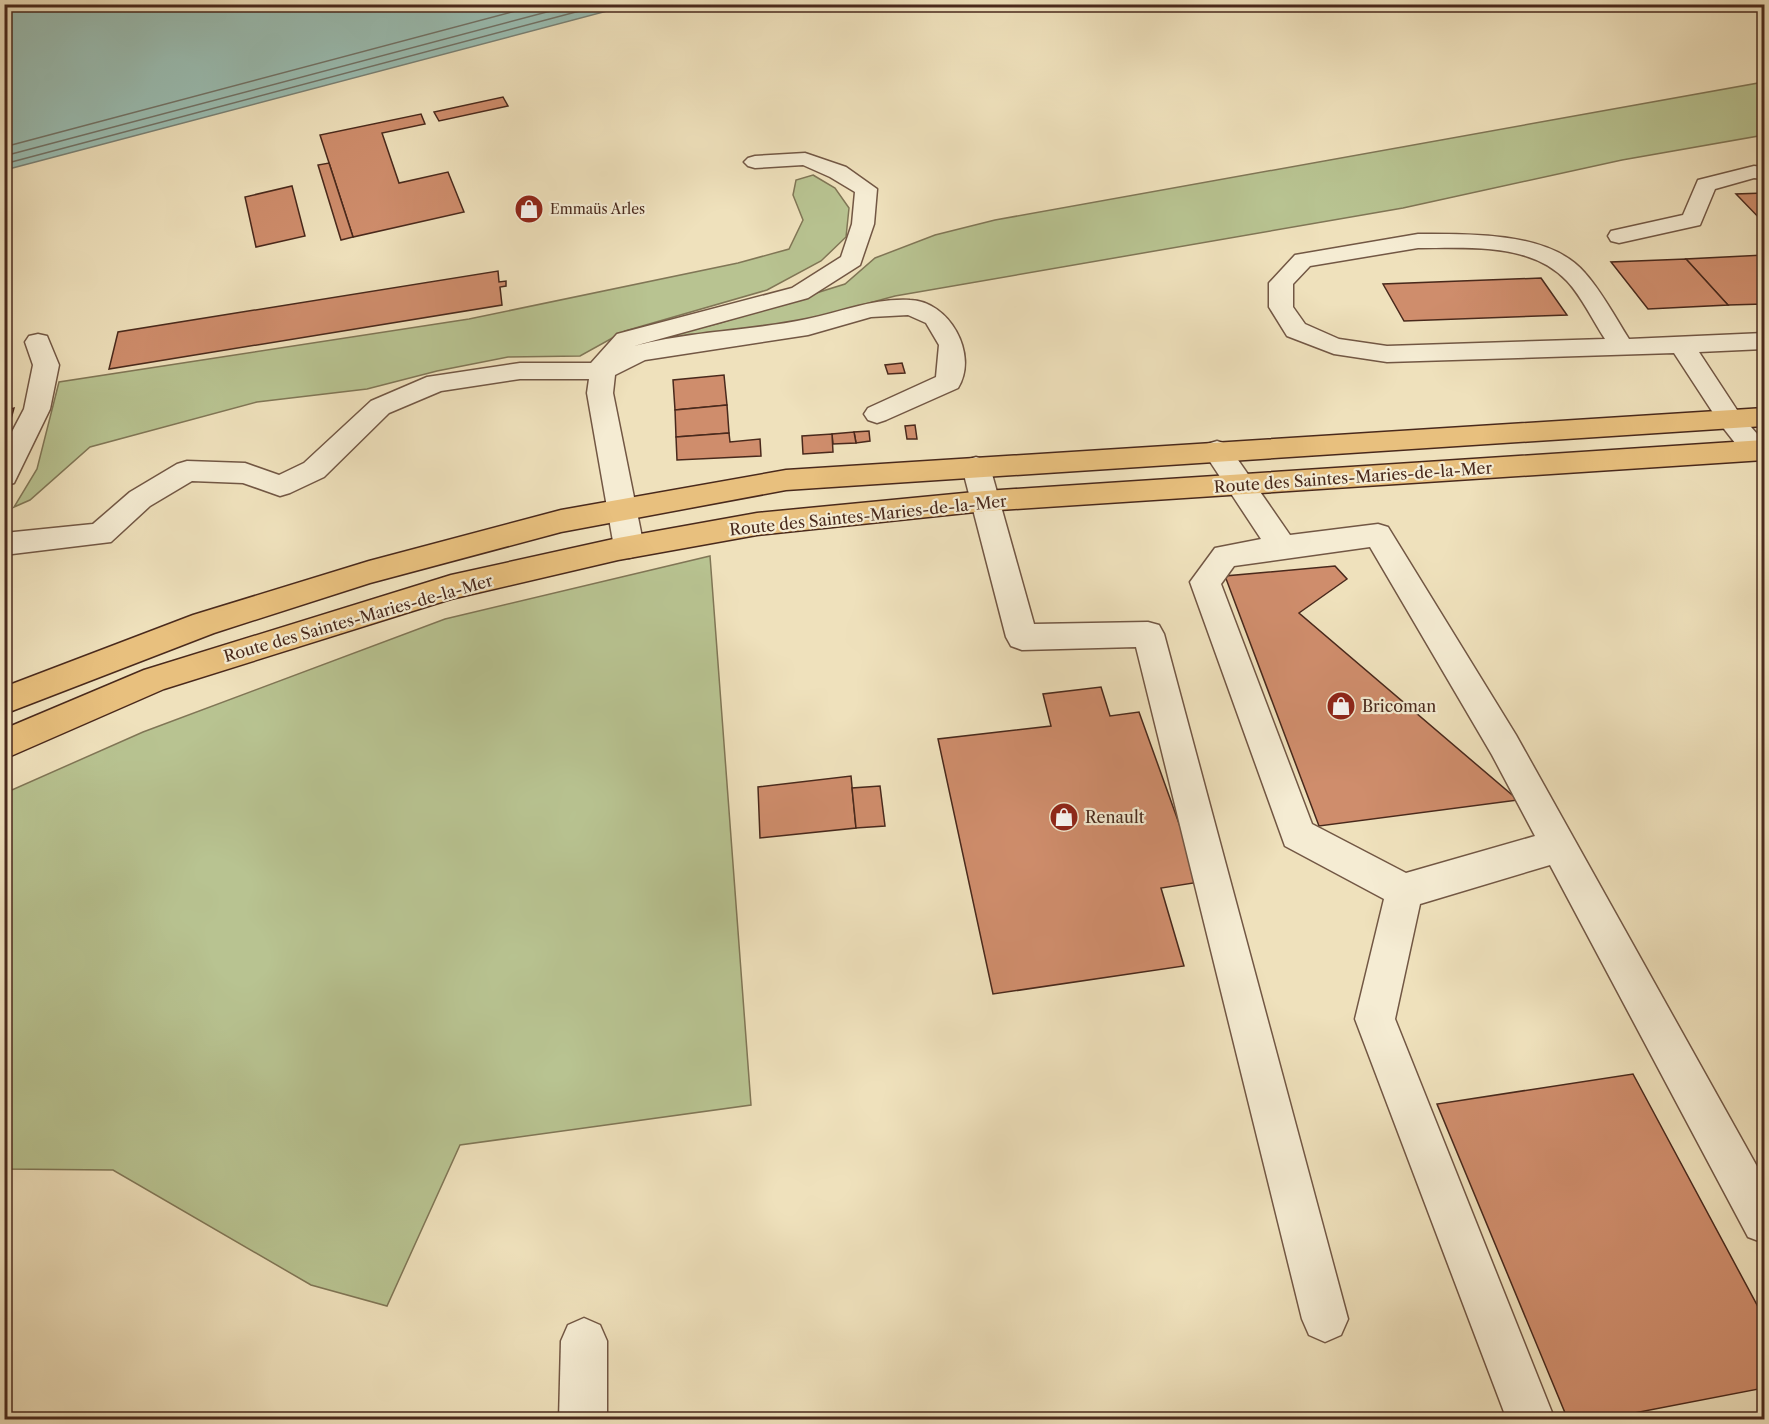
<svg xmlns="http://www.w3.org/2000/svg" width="1769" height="1424" font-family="'Libre Caslon Text',serif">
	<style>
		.green { fill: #b8c391; stroke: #807656; stroke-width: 1.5 }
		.water { fill: #9abdb2; stroke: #7a8276; stroke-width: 1.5 }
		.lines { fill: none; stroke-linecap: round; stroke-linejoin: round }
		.shore { stroke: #727367; stroke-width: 1.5 }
		.building { fill: #cf8d6c; stroke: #49291c; stroke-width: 1.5 }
		.minor-casing { stroke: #725744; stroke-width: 3 }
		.major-casing { stroke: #49291c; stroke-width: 3 }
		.minor { fill: #f5ecd3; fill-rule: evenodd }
		.major { fill: #e8c07e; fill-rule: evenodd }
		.labels { text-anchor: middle; stroke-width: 4.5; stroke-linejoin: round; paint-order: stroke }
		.far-poi-label { font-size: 14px; fill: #49291c; stroke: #f5ecd3; text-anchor: start }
		.street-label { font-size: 16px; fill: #49291c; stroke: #f5ecd3 }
		.poi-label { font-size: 16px; fill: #49291c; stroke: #f5ecd3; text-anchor: start }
	</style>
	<rect width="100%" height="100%" fill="#efe1bc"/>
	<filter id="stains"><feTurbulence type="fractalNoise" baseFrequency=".00333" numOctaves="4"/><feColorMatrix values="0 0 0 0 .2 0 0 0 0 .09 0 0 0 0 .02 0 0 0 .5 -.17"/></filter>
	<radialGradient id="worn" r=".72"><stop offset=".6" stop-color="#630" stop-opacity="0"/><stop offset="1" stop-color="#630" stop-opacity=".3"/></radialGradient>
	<g class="green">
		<polygon points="1764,82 1764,135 1622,160 1403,208 895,296 810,319 655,343 668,336 720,323 845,284 875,258 935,235 995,220"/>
		<polygon points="813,175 835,188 849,208 846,237 821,261 767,290 625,331 580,356 508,357 437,371 367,389 257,402 90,447 30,500 14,507 37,469 59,382 469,319 738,263 789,249 803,220 793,195 796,180"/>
		<polygon points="710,556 751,1105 460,1145 387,1306 311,1285 113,1170 5,1169 5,793 143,732 445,619"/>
	</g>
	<polygon class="water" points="5,4 630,4 630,5 5,170"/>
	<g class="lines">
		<g class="shore">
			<polyline points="4,147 542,4"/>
			<polyline points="4,156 577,4"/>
			<polyline points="4,164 606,4"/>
		</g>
	</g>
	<g class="building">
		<polygon points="503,97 508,106 439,121 434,112"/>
		<polygon points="421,114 425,124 382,133 399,183 448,172 464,212 353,237 320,135"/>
		<polygon points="329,163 353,237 341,240 318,165"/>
		<polygon points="292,186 305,236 256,247 245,197"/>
		<polygon points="1764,193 1764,223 1736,194"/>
		<polygon points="1764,255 1764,304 1728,305 1686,259"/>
		<polygon points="1686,259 1728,305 1648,309 1611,262"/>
		<polygon points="498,271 499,282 506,281 506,286 500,287 502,305 109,369 118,332"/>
		<polygon points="1541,278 1567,315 1404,321 1383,284"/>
		<polygon points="902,363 905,373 888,374 885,365"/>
		<polygon points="724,375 727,405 675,410 673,380"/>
		<polygon points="727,405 729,433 676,437 675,410"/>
		<polygon points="14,408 11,419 4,421 4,411"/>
		<polygon points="915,425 917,439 907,439 905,426"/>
		<polygon points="869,431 870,441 856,443 854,432"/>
		<polygon points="854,432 856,443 833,444 832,434"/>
		<polygon points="729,433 730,442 760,439 761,456 677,460 676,437"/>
		<polygon points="832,434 833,452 803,454 802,436"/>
		<polygon points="1335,566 1347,579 1299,613 1518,800 1319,826 1225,576"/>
		<polygon points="1101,687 1110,716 1139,712 1200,882 1161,888 1184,966 993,994 938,739 1051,726 1043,694"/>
		<polygon points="851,776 856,828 760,838 758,787"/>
		<polygon points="880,786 885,826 856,828 852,788"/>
		<polygon points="1633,1074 1764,1318 1764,1388 1598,1420 1568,1420 1437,1104"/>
	</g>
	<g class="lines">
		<g class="minor-casing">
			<g id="minor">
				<path d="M805,153L846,167L877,189L874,224L860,265L808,298L634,346C690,331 750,331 807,319C841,312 874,298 910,300C949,301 979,354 958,388L886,420L877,423L868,420L864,414L868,408L936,377L939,345L926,323L908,315L871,317L808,335L645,360L615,375L613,393L644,547L639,555L629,558L619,555L614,547L587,393L589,379H520L441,391L389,413L324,477L290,493L280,496L243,483L192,481L150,506L111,542L4,555V533L93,524L130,492L177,464L187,461L245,463L279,475L304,463L371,401L427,377L520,363H591L617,334L792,288L841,257L852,224L855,192L830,177L803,165L755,168L748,166L744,162L748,158L755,156Z"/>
				<polygon points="1754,166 1764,167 1764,179 1754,178 1715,189 1700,225 1619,243 1611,241 1608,236 1611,231 1683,215 1698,180"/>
				<path d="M1418,234C1467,234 1550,231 1585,273C1602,292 1615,317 1629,339L1764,333V349L1699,352L1739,413L1764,442V457L1756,460L1746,457L1721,425L1674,353L1387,362L1334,354L1287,336L1269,307V283L1295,255ZM1418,248C1466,248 1531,242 1567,281C1582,297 1593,321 1605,339L1387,346L1339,339L1305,324L1293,307V284L1310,266Z"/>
				<polygon points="38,334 47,336 59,365 50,409 14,483 4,486 4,447 24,409 33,365 25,342 29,336"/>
				<path d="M1217,441L1227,444L1290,535L1378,524L1388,527L1516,735L1764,1179V1243L1748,1237L1550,865L1420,904L1395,1019L1555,1420H1507L1355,1019L1384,899L1285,846L1190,582L1215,548L1261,539L1203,451L1207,444ZM1370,547L1492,755L1535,836L1406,873L1312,824L1221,584L1234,566Z"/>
				<polygon points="976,457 986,460 990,467 1034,624 1148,622 1159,625 1164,634 1348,1319 1341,1335 1325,1342 1309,1335 1302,1319 1136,647 1022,650 1011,646 1006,637 962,467 966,460"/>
				<polygon points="584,1318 600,1325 607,1341 607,1420 559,1420 561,1341 568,1325"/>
			</g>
		</g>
		<g class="major-casing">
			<g id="major">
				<polygon points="1764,408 1764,426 786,490 561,532 370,583 214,633 4,714 4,687 193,615 369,561 561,510 786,470"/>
				<polygon points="1764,440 1764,460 985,511 757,535 618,560 451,599 164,689 4,759 4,729 144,670 451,575 618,538 757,513 985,491"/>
			</g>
		</g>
		<use href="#minor" class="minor"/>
		<use href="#major" class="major"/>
	</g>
	<defs>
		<g id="shop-disc" transform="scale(1.5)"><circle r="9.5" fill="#8f2418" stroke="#f5ecd3"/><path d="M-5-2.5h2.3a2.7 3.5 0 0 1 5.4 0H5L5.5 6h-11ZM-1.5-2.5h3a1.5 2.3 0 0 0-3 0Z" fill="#fff"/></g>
	</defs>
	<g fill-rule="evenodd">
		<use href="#shop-disc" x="529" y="209"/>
		<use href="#shop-disc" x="1341" y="706"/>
		<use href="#shop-disc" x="1064" y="817"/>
	</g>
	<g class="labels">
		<g class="far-poi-label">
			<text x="550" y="214">Emmaüs Arles</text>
		</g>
		<g class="street-label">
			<text transform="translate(1353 477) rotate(-4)" y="6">Route des Saintes-Maries-de-la-Mer</text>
			<text transform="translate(868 515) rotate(-6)" y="6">Route des Saintes-Maries-de-la-Mer</text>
			<text transform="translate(358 618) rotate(-16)" y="6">Route des Saintes-Maries-de-la-Mer</text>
		</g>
		<g class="poi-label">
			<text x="1362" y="712">Bricoman</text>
			<text x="1085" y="823">Renault</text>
		</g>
	</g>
	<rect width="1769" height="1424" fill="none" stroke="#efe1bc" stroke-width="24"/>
	<rect x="6" y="6" width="1757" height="1412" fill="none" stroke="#49291c" stroke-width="3"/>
	<rect x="12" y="12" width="1745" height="1400" fill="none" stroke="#49291c" stroke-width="1.5"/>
	<rect width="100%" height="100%" filter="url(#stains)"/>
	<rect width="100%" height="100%" fill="url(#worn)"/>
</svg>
